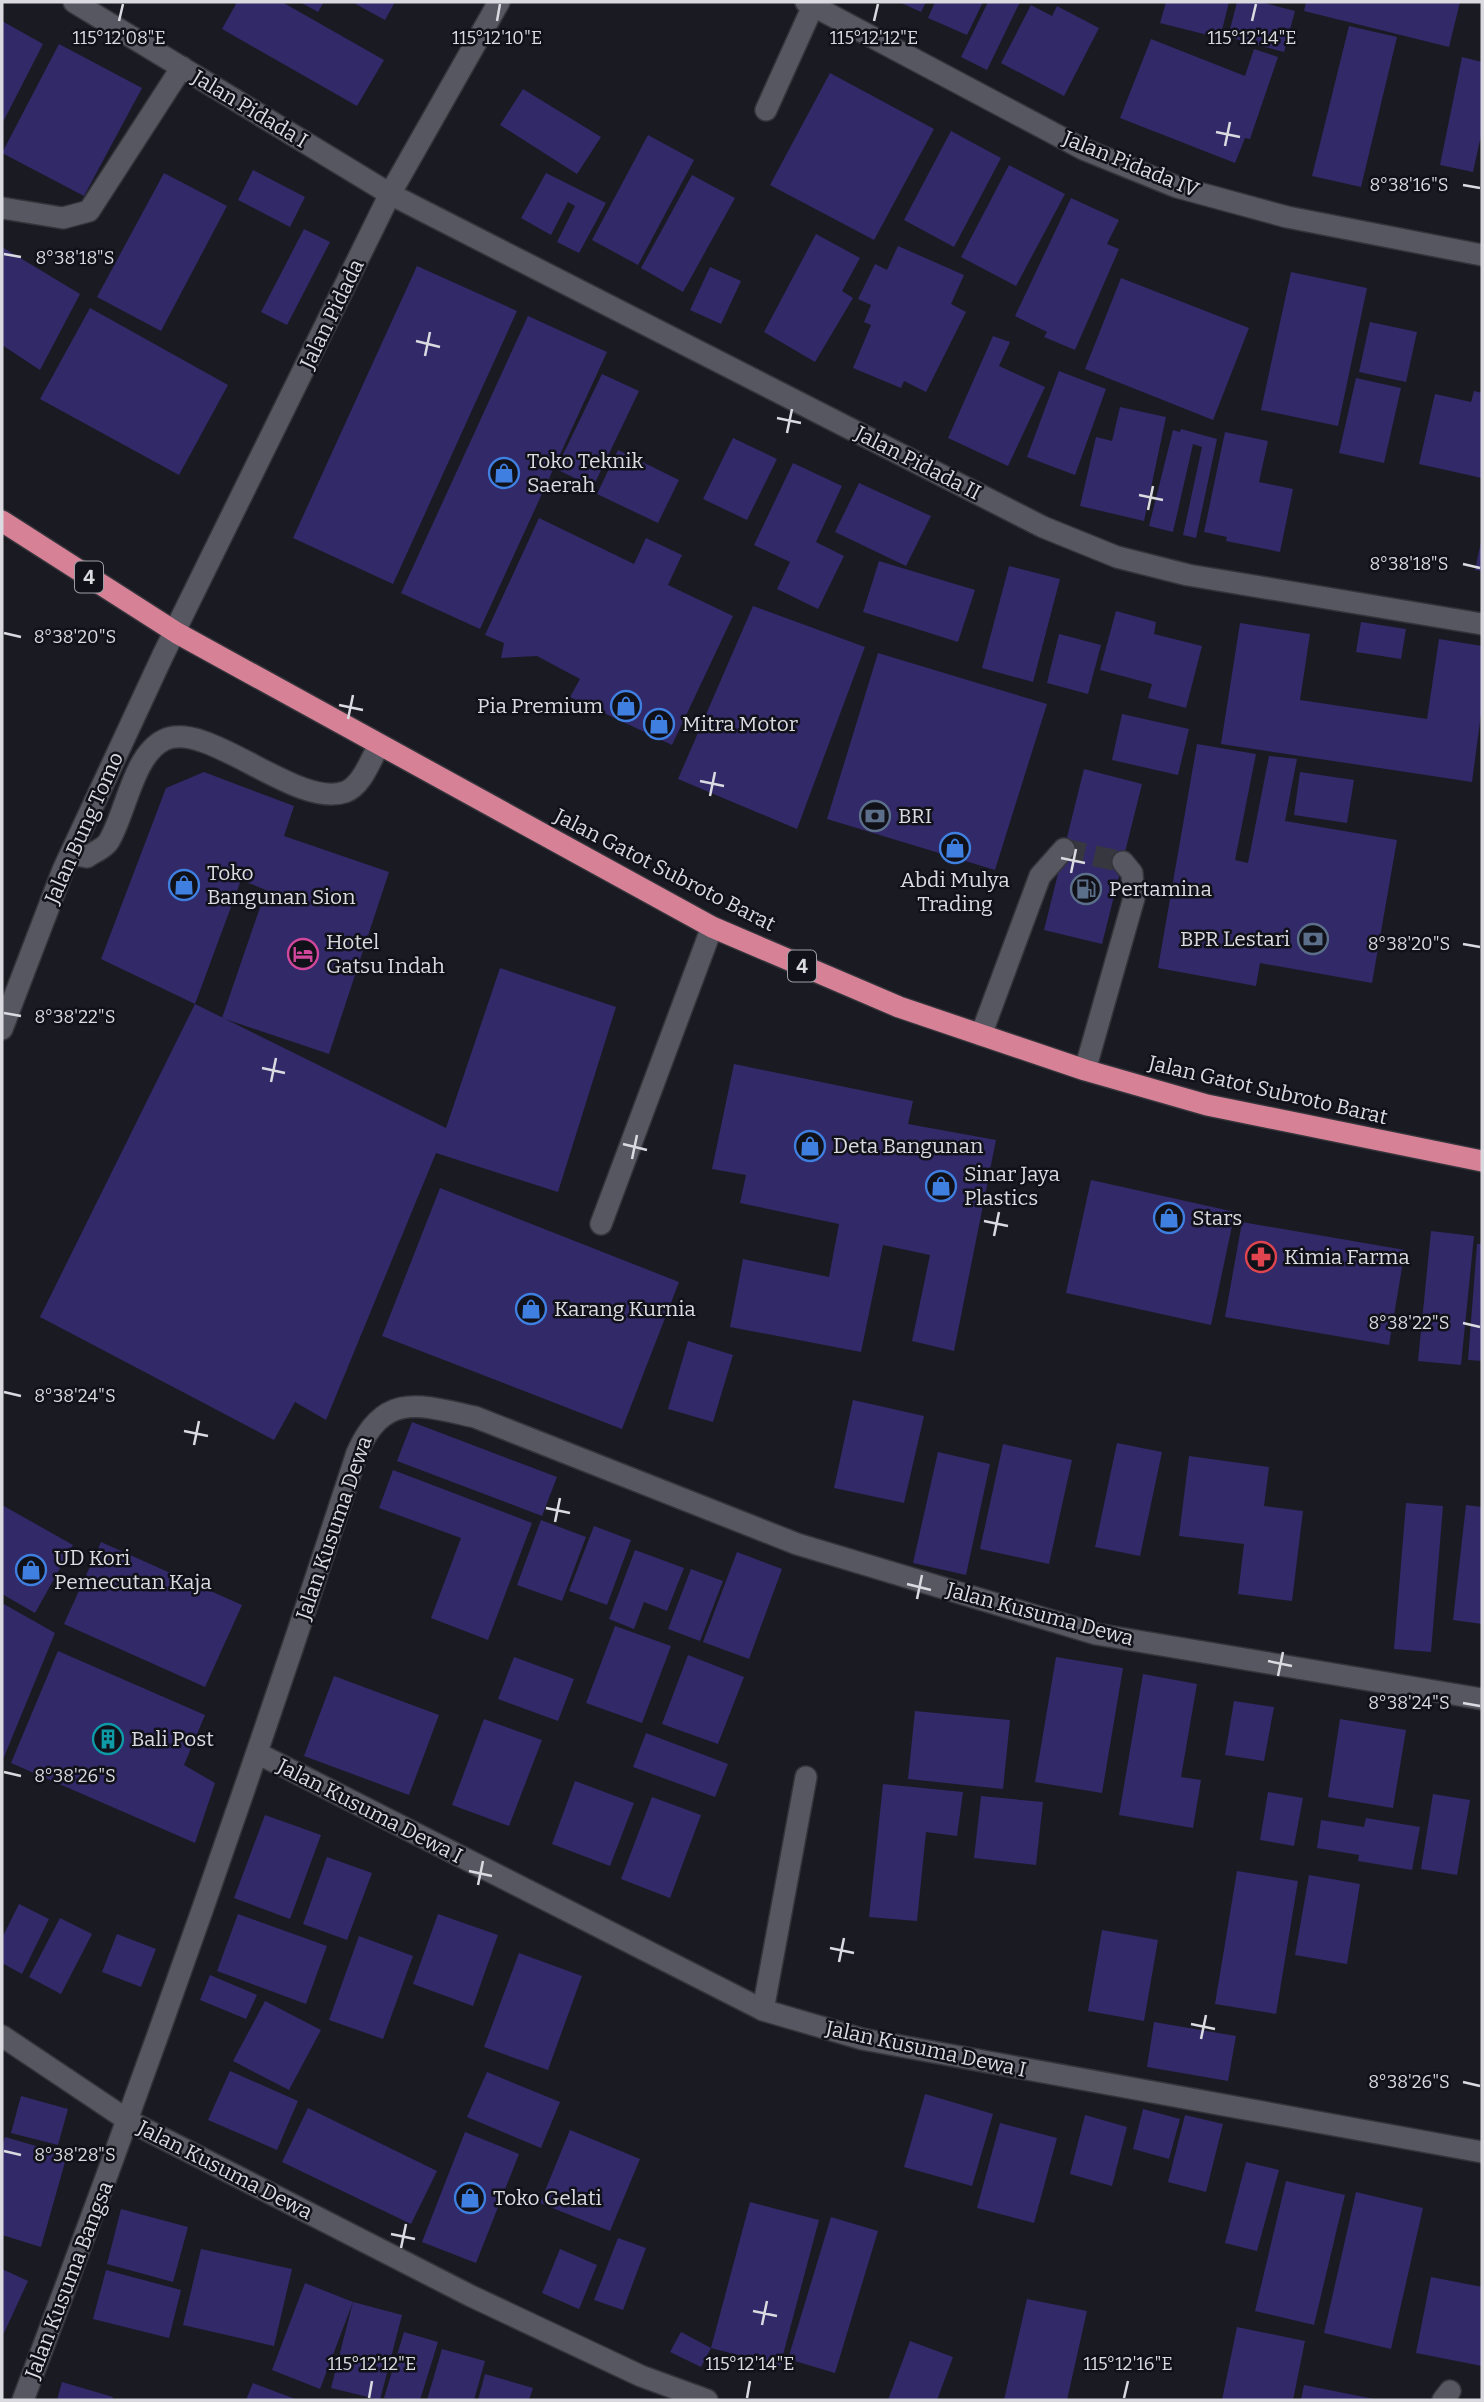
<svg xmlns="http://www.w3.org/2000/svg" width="1484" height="2402" font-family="Bitter,serif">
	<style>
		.building { fill: #312968 }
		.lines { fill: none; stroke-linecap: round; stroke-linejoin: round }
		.minor-tunnel { stroke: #37373f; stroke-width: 21; stroke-dasharray: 21 10; stroke-linecap: butt }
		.minor-casing { stroke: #35343b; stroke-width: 24 }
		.highway-casing { stroke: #35343b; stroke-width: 24 }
		.minor { stroke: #575761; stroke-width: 21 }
		.highway { stroke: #d68196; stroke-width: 21 }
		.ticks { fill: none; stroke: #dadae0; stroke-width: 2.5 }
		.labels { text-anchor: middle; stroke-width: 5; stroke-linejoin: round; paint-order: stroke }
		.shield { fill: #111119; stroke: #9e9ea4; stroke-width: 2 }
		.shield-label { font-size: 19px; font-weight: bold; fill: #dadae0 }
		.street-label { font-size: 21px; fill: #dadae0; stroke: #111119 }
		.poi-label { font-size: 21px; fill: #dadae0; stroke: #111119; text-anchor: start }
		.ticks-label { font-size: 18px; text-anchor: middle; fill: #dadae0; stroke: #111119; stroke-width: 5; stroke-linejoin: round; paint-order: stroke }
	</style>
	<rect width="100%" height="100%" fill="#1a1a23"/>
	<g class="building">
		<polygon points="237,2 282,2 384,60 357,106 222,29"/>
		<polygon points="300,2 324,2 318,12"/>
		<polygon points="352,2 395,2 385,20"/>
		<polygon points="899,2 926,2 921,12"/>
		<polygon points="935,2 983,2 967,35 928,18"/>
		<polygon points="988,2 1020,2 987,70 961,57"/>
		<polygon points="1166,2 1229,2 1220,38 1160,23"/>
		<polygon points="1237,2 1260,2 1295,11 1284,52 1228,37"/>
		<polygon points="1306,2 1460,2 1449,47 1304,11"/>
		<polygon points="1031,5 1052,16 1057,6 1099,28 1064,96 1001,63"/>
		<polygon points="2,21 43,44 2,124"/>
		<polygon points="1349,26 1397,37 1361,187 1312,176"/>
		<polygon points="1151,39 1245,76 1254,49 1278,57 1250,139 1245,138 1235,163 1120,118"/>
		<polygon points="59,44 142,88 84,196 2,153"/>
		<polygon points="1462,57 1482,62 1482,131 1473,172 1440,165"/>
		<polygon points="830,73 934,129 874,240 770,185"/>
		<polygon points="523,89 601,137 577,174 500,125"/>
		<polygon points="951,131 1001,158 954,247 904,220"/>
		<polygon points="648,135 694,160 638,265 592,240"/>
		<polygon points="1009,165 1065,194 1016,286 961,257"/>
		<polygon points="253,170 305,197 290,227 238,200"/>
		<polygon points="164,173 227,206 161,331 97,297"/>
		<polygon points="546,173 606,203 579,253 557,242 575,206 568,202 551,235 521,218"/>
		<polygon points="692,175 735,198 683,292 641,268"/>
		<polygon points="1071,198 1119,220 1107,244 1119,249 1075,350 1044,337 1047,332 1015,316"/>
		<polygon points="304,229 330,242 287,325 261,312"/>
		<polygon points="816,234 860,258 842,291 853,298 815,362 764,332"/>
		<polygon points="898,246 964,275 951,304 966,312 926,392 904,381 901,388 853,368 871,325 864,322 871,305 858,299 875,264 887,270"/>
		<polygon points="2,247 80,294 40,370 2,345"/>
		<polygon points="417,266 517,311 393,584 293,538"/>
		<polygon points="710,267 741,281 721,324 690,310"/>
		<polygon points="1291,272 1367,288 1338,426 1261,410"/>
		<polygon points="1121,278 1249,328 1213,420 1085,369"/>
		<polygon points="90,308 228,385 179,475 40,399"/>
		<polygon points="528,316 607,352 480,629 401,593"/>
		<polygon points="1370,322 1417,332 1406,382 1359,372"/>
		<polygon points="993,336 1010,342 999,366 1045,387 1008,466 948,438"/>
		<polygon points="1059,371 1106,389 1075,475 1027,457"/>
		<polygon points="602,374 639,391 593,487 556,469"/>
		<polygon points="1356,378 1401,388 1384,463 1339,453"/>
		<polygon points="1474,391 1482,393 1482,478 1419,464 1435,394 1471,402"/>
		<polygon points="1120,407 1166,417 1144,521 1080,506 1096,437 1112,441"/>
		<polygon points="1181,429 1217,439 1196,538 1183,535 1202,447 1193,444 1173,532 1149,526 1173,430 1180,432"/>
		<polygon points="1225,432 1268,441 1259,482 1293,489 1280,552 1226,541 1227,537 1204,532"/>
		<polygon points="733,438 777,459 747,520 703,499"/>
		<polygon points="618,450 679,480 658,523 597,494"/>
		<polygon points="793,463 842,486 816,542 844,556 818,609 777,589 790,562 754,545"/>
		<polygon points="859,483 931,516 906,566 835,532"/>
		<polygon points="539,518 634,564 646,538 682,555 668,585 733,616 672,745 570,697 580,679 537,656 501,658 504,643 485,635"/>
		<polygon points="1481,542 1482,542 1482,571 1475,570"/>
		<polygon points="879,561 975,590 958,642 863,612"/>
		<polygon points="1009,566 1060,579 1033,682 982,668"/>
		<polygon points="753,606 865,647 797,829 678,779"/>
		<polygon points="1116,611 1156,622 1154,634 1202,646 1186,708 1148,698 1152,684 1100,670"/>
		<polygon points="1361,622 1406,629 1401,659 1356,652"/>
		<polygon points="1240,623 1310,634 1300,700 1427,719 1439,639 1482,646 1482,707 1472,782 1221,744"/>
		<polygon points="1059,634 1101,645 1088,694 1047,683"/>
		<polygon points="878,653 1047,704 995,870 827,819"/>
		<polygon points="1122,714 1189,729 1178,775 1112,760"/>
		<polygon points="1197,744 1256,754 1235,860 1248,863 1269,756 1297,759 1285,821 1397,840 1372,983 1260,963 1256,986 1158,968"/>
		<polygon points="1084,769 1142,784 1102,944 1044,930"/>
		<polygon points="204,772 294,806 284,836 389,872 329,1054 222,1018 266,890 241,880 195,1004 101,959 166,788"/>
		<polygon points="1300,772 1354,780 1347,823 1294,815"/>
		<polygon points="500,968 616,1007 558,1192 436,1153 326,1420 295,1402 274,1440 40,1317 195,1004 446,1128"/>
		<polygon points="734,1064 913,1101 908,1124 996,1140 954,1351 912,1341 930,1255 883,1245 861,1352 730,1327 743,1259 829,1277 839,1224 740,1203 746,1175 712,1169"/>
		<polygon points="1091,1180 1235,1212 1211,1325 1066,1293"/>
		<polygon points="440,1188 679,1282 622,1429 382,1336"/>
		<polygon points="1242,1222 1405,1250 1389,1345 1225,1317"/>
		<polygon points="1431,1231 1474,1236 1461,1365 1418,1361"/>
		<polygon points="1477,1244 1482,1244 1482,1361 1468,1360"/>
		<polygon points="688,1341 733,1355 713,1422 668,1409"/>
		<polygon points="853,1400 924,1416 904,1503 834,1488"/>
		<polygon points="412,1422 557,1477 542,1516 397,1461"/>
		<polygon points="1117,1443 1162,1452 1140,1556 1095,1547"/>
		<polygon points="1003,1444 1072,1460 1049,1564 980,1549"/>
		<polygon points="938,1452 990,1464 966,1575 913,1563"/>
		<polygon points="1189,1456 1269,1467 1264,1506 1303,1511 1292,1601 1238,1594 1244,1544 1179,1536"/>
		<polygon points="393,1470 532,1523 488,1640 431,1618 461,1538 379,1508"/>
		<polygon points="1406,1503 1443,1506 1431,1652 1394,1649"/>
		<polygon points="2,1505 73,1545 35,1613 2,1594"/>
		<polygon points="1466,1505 1482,1507 1482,1624 1453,1620"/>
		<polygon points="541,1520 586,1537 562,1601 517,1585"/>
		<polygon points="594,1526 631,1540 607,1605 569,1591"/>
		<polygon points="101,1542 242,1605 205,1687 64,1624"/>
		<polygon points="635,1550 684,1568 667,1611 644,1602 634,1629 609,1619"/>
		<polygon points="737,1552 782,1569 749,1659 703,1642"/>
		<polygon points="691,1569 723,1581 700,1641 668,1629"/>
		<polygon points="2,1603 55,1633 4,1757 2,1755"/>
		<polygon points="615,1626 671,1646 642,1723 586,1703"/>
		<polygon points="58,1651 205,1715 184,1765 215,1783 195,1843 11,1763"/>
		<polygon points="688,1655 744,1677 718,1744 662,1724"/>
		<polygon points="514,1657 574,1679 558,1721 498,1699"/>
		<polygon points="1056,1657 1123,1668 1102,1793 1035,1782"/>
		<polygon points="1143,1674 1197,1684 1181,1777 1201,1780 1193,1828 1119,1815"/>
		<polygon points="334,1676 439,1715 409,1795 304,1756"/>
		<polygon points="1234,1701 1274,1707 1264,1761 1225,1755"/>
		<polygon points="915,1711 1010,1720 1003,1789 908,1779"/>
		<polygon points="484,1719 542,1740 509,1826 452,1805"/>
		<polygon points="1340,1719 1406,1730 1393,1808 1328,1797"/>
		<polygon points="646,1733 728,1764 715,1797 633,1767"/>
		<polygon points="575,1781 634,1803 610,1866 552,1844"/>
		<polygon points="883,1784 963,1792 957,1836 926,1832 917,1921 869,1917"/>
		<polygon points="1268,1792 1303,1798 1294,1846 1260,1840"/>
		<polygon points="1433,1794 1470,1800 1457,1875 1421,1869"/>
		<polygon points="981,1796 1043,1802 1036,1865 974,1858"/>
		<polygon points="652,1797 701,1815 670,1898 621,1879"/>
		<polygon points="265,1815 321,1835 290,1919 234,1898"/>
		<polygon points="1366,1818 1420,1827 1412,1870 1358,1861 1359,1855 1317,1848 1321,1820 1364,1827"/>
		<polygon points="327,1857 372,1873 347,1940 303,1924"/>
		<polygon points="1237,1871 1298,1881 1276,2014 1215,2004"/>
		<polygon points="1309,1875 1360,1884 1347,1964 1295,1955"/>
		<polygon points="19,1904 49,1919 22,1974 2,1963 2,1938"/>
		<polygon points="238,1914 327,1946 306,2004 217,1971"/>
		<polygon points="438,1914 498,1935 473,2006 413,1984"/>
		<polygon points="60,1918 92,1934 61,1994 29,1977"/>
		<polygon points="1102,1930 1158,1940 1144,2021 1088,2011"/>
		<polygon points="117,1934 156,1949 141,1987 102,1972"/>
		<polygon points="359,1936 413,1956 383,2039 329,2020"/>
		<polygon points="519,1953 582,1976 548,2070 484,2047"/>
		<polygon points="210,1975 257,1995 246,2019 200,2000"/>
		<polygon points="265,2001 321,2030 289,2090 233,2061"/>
		<polygon points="1154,2022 1236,2036 1228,2081 1147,2067"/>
		<polygon points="230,2071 298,2101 277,2150 208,2120"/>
		<polygon points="487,2072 560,2102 541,2148 467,2117"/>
		<polygon points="925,2094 993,2114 972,2186 904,2167"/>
		<polygon points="21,2096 68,2109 58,2145 11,2133"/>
		<polygon points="308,2108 437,2171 411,2224 282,2162"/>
		<polygon points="1143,2109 1180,2119 1169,2159 1133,2149"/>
		<polygon points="1085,2115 1127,2127 1112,2186 1070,2174"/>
		<polygon points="1185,2115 1223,2124 1206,2192 1168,2182"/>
		<polygon points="1000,2123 1057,2138 1034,2223 977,2208"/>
		<polygon points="570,2130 640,2159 610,2231 540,2203"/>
		<polygon points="465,2132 519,2154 476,2263 422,2242"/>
		<polygon points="5,2137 67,2155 41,2247 2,2235 2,2147"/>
		<polygon points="1246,2162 1279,2170 1257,2251 1225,2243"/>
		<polygon points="1286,2181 1345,2195 1314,2325 1255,2311"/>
		<polygon points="1356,2192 1423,2208 1391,2349 1324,2333"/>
		<polygon points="750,2202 819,2220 780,2366 711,2348"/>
		<polygon points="121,2209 188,2227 173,2282 107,2264"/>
		<polygon points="831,2217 878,2231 835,2373 788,2359"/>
		<polygon points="618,2238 646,2248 623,2310 594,2300"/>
		<polygon points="201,2249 292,2269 274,2346 183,2325"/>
		<polygon points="560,2249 597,2265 579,2309 542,2293"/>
		<polygon points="2,2269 28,2281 4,2333 2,2332"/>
		<polygon points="106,2270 181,2290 169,2338 93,2319"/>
		<polygon points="1431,2277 1482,2287 1482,2366 1416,2353"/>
		<polygon points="305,2283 353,2302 320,2389 272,2370"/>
		<polygon points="1027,2299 1087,2311 1067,2400 1004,2400"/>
		<polygon points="353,2302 402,2315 380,2400 331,2388"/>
		<polygon points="1237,2327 1305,2341 1293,2400 1222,2400"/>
		<polygon points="404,2332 438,2342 420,2400 384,2398"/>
		<polygon points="681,2332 711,2348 701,2367 670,2352"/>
		<polygon points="910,2341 953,2357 937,2400 888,2400"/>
		<polygon points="442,2349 485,2361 474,2400 427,2400"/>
		<polygon points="485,2374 533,2388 529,2400 478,2400"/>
		<polygon points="62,2382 113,2397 112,2400 57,2400"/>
		<polygon points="253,2383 298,2400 246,2400"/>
		<polygon points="1304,2385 1374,2399 1374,2400 1301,2400"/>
	</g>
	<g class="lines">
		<polyline class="minor-tunnel" points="1064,849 1123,862"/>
		<g class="minor-casing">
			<g id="minor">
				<polyline points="74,2 390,194 1043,527 1117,557 1188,575 1482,624"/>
				<polyline points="806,2 1083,149 1177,187 1287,217 1482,255"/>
				<polyline points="766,110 813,6"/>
				<polyline points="2,208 63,218 89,211 182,67"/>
				<path d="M71,854L87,857C94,852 105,848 109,841C126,813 133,755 164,740C207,719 296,809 345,792C362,786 371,759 379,745"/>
				<polyline points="2,1029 63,870 163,655 390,194 499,2"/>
				<polyline points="981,1035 1040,876 1064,849"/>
				<polyline points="1085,1070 1134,898 1132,873 1123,862"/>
				<polyline points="601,1224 712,927"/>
				<polyline points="259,1754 763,2010 862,2039 1482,2152"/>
				<polyline points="763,2010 806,1777"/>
				<polyline points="2,2036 129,2121 471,2296 641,2376 707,2400"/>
				<path d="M23,2400C142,2087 253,1772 357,1453C384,1391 420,1405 475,1417L797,1544L1096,1634L1482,1699"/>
				<polyline points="1443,2400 1450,2391"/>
			</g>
		</g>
		<g class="highway-casing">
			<polyline id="highway" points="2,521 177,633 712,927 899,1007 1085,1070 1207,1105 1482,1161"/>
		</g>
		<use href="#minor" class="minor"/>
		<use href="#highway" class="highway"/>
	</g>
	<path class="ticks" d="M119,21L123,4M497,21L500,4M874,21L878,4M1252,21L1256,4M1216,132L1240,137M1225,146L1230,122M1463,185L1480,188M4,254L21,257M416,341L440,347M425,356L430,332M777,418L801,423M787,433L792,409M1139,495L1163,500M1148,510L1153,486M1463,564L1480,568M4,633L21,637M339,705L363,710M348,719L353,695M700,781L724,786M710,796L715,772M1061,858L1085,863M1071,873L1076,849M1463,944L1480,947M4,1013L21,1016M262,1068L285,1073M271,1082L276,1058M623,1144L647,1150M632,1159L637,1135M984,1221L1008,1226M994,1236L999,1212M1463,1323L1480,1327M4,1392L21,1396M184,1431L208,1436M194,1445L199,1421M546,1508L570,1513M555,1522L560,1498M907,1584L931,1590M917,1599L922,1575M1268,1661L1292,1666M1278,1676L1283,1652M1463,1703L1480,1706M4,1772L21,1776M469,1871L492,1876M478,1885L483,1861M830,1948L854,1953M839,1962L844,1938M1191,2024L1215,2029M1201,2039L1206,2015M1463,2082L1480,2086M4,2151L21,2155M391,2234L415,2239M401,2248L406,2224M753,2311L777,2316M762,2325L767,2301M369,2398L372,2381M747,2398L750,2381M1124,2398L1128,2381"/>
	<defs>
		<g id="shop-ring" transform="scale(1.575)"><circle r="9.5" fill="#111119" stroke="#3f7fe0" stroke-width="1.5"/><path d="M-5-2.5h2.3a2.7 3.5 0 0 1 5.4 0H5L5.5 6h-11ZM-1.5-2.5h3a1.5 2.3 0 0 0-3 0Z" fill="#3f7fe0"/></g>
		<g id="bank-ring" transform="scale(1.575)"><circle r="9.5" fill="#111119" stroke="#5c6f8a" stroke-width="1.5"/><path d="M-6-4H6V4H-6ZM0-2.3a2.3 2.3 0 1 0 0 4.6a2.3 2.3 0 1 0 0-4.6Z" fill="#5c6f8a"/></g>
		<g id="fuel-ring" transform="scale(1.575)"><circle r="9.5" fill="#111119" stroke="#5c6f8a" stroke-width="1.5"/><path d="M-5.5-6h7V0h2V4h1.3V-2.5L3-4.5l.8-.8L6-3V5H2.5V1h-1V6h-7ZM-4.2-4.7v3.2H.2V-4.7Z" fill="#5c6f8a"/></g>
		<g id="hotel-ring" transform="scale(1.575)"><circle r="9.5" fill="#111119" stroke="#d1479c" stroke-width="1.5"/><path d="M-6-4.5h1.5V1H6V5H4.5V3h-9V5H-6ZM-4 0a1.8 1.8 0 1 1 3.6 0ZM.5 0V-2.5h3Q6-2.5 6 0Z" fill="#d1479c"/></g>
		<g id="pharmacy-ring" transform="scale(1.575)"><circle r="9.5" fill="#111119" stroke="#e0444e" stroke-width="1.5"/><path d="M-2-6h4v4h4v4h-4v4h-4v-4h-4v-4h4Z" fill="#e0444e"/></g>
		<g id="building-ring" transform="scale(1.575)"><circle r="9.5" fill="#111119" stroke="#0f9aa8" stroke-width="1.5"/><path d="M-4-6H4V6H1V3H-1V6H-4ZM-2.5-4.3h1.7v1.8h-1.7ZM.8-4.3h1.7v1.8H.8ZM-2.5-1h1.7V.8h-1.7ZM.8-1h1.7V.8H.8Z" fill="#0f9aa8"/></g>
	</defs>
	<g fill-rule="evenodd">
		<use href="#shop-ring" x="504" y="473"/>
		<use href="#shop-ring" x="626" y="706"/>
		<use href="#shop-ring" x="659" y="724"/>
		<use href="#bank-ring" x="875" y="816"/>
		<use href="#shop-ring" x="955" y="848"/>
		<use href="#shop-ring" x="184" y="885"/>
		<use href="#fuel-ring" x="1086" y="889"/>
		<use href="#bank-ring" x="1313" y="939"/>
		<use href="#hotel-ring" x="303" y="954"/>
		<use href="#shop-ring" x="810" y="1146"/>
		<use href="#shop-ring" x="941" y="1186"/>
		<use href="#shop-ring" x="1169" y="1218"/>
		<use href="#pharmacy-ring" x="1261" y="1257"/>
		<use href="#shop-ring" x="531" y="1309"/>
		<use href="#shop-ring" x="31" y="1570"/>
		<use href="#building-ring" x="108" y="1739"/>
		<use href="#shop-ring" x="470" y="2198"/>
	</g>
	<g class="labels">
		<g class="shield">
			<rect x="75" y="561.5" width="28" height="31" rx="5"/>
			<rect x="788" y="950.5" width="28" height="31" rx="5"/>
		</g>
		<g class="shield-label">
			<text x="89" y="584">4</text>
			<text x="802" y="973">4</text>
		</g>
		<g class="street-label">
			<text transform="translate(250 109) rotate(31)" y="7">Jalan Pidada I</text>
			<text transform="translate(1131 164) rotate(22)" y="7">Jalan Pidada IV</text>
			<text transform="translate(332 314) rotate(-64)" y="7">Jalan Pidada</text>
			<text transform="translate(918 463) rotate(27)" y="7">Jalan Pidada II</text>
			<text transform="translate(84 828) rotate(-66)" y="7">Jalan Bung Tomo</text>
			<text transform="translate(665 870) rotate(27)" y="7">Jalan Gatot Subroto Barat</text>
			<text transform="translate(1268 1090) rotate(13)" y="7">Jalan Gatot Subroto Barat</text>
			<text transform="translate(334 1528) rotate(-71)" y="7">Jalan Kusuma Dewa</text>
			<text transform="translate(1040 1614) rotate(15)" y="7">Jalan Kusuma Dewa</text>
			<text transform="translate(370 1811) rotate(27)" y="7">Jalan Kusuma Dewa I</text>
			<text transform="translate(926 2049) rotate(12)" y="7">Jalan Kusuma Dewa I</text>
			<text transform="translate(225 2170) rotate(27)" y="7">Jalan Kusuma Dewa</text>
			<text transform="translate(69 2280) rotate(-69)" y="7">Jalan Kusuma Bangsa</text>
		</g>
		<g class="poi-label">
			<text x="527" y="468">Toko Teknik<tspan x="527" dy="24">Saerah</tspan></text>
			<text x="603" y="713" text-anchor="end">Pia Premium</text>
			<text x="682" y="731">Mitra Motor</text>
			<text x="898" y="823">BRI</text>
			<text x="207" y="880">Toko<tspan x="207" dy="24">Bangunan Sion</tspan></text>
			<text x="955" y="887" text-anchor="middle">Abdi Mulya<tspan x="955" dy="24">Trading</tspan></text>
			<text x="1109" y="896">Pertamina</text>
			<text x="1290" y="946" text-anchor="end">BPR Lestari</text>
			<text x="326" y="949">Hotel<tspan x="326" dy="24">Gatsu Indah</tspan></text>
			<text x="833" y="1153">Deta Bangunan</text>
			<text x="964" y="1181">Sinar Jaya<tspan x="964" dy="24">Plastics</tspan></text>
			<text x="1192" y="1225">Stars</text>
			<text x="1284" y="1264">Kimia Farma</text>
			<text x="554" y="1316">Karang Kurnia</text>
			<text x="54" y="1565">UD Kori<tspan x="54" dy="24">Pemecutan Kaja</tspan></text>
			<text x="131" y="1746">Bali Post</text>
			<text x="493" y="2205">Toko Gelati</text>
		</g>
	</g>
	<g class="ticks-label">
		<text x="119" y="44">115°12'08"E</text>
		<text x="497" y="44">115°12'10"E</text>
		<text x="874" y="44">115°12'12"E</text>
		<text x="1252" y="44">115°12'14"E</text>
		<text x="1409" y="191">8°38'16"S</text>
		<text x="75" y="264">8°38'18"S</text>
		<text x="1409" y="570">8°38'18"S</text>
		<text x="75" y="643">8°38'20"S</text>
		<text x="1409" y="950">8°38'20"S</text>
		<text x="75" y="1023">8°38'22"S</text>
		<text x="1409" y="1329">8°38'22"S</text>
		<text x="75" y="1402">8°38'24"S</text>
		<text x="1409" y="1709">8°38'24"S</text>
		<text x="75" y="1782">8°38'26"S</text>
		<text x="1409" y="2088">8°38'26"S</text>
		<text x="75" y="2161">8°38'28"S</text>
		<text x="372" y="2370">115°12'12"E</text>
		<text x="750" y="2370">115°12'14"E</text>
		<text x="1128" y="2370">115°12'16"E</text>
	</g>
	<rect width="1484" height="2402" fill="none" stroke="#dadae0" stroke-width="7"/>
</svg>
